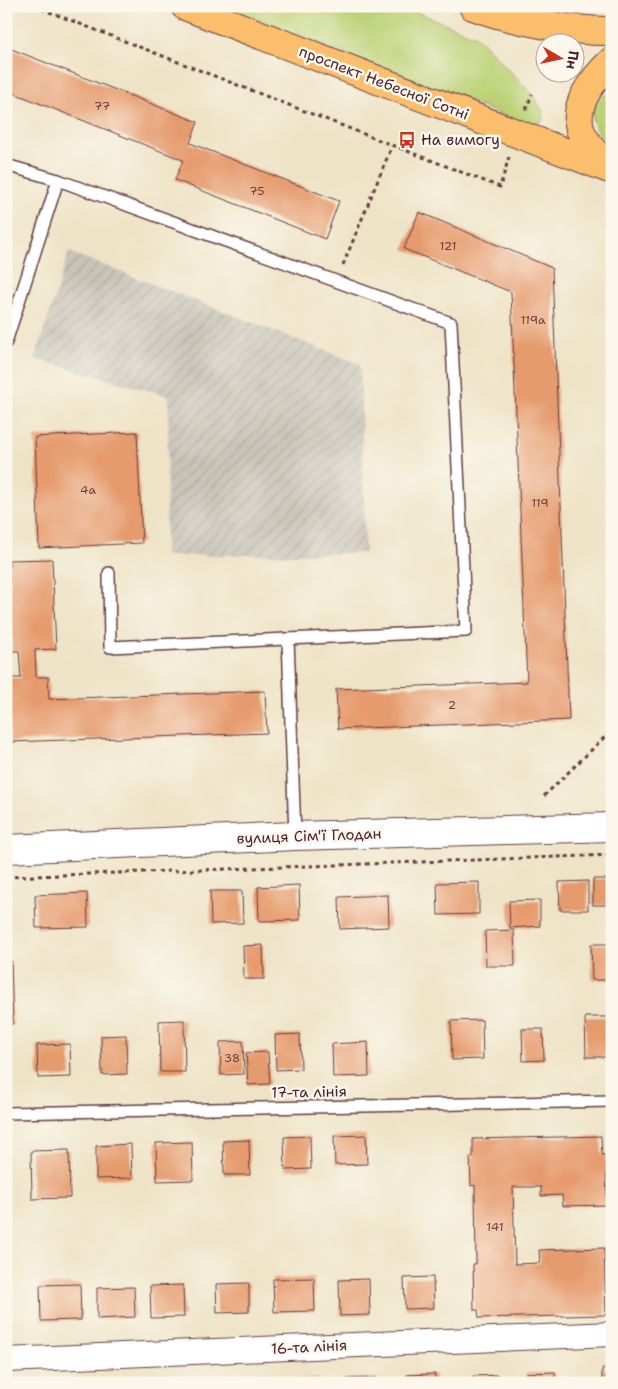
<svg xmlns="http://www.w3.org/2000/svg" width="618" height="1389" font-family="'Shantell Sans',sans-serif">
	<style>
		.industrial { fill: url(#industrial-furrows) }
		.green { fill: #bbd175; stroke: #827850 }
		.building { fill: #e69b6e }
		.lines { fill: none; stroke-linecap: round; stroke-linejoin: round }
		.service-casing { stroke: #633c42; stroke-width: 14 }
		.minor-casing { stroke: #633c42; stroke-width: 26 }
		.tertiary-casing { stroke: #633c42; stroke-width: 30 }
		.primary-casing { stroke: #633c42; stroke-width: 30 }
		.path { stroke: #633c42; stroke-width: 3; stroke-dasharray: 4 4; stroke-linecap: butt }
		.service { stroke: #fff; stroke-width: 11 }
		.minor { stroke: #fff; stroke-width: 24 }
		.tertiary { stroke: #fff; stroke-width: 28 }
		.primary { stroke: #fabe6d; stroke-width: 28 }
		.labels { text-anchor: middle; stroke-width: 5; stroke-linejoin: round; paint-order: stroke }
		.number-label { font-size: 12px; fill: #713e3c }
		.street-label { font-size: 15px; fill: #4a1f2b; stroke: #fbf7ec }
		.poi-label { font-size: 15px; fill: #4a1f2b; stroke: #fbf7ec; text-anchor: start }
	</style>
	<defs>
		<pattern id="industrial-furrows" width="10" height="10" patternUnits="userSpaceOnUse" patternTransform="scale(1.25)"><rect width="10" height="10" fill="#c9c3b8"/><path d="M-1 1l2-2M0 10L10 0M9 11l2-2" fill="none" stroke="#aea79e"/></pattern>
	</defs>
	<rect width="100%" height="100%" fill="#fbf7ec"/>
	<filter id="ink" filterUnits="userSpaceOnUse"><feTurbulence type="fractalNoise" baseFrequency=".02" numOctaves="2"/><feDisplacementMap in="SourceGraphic" scale="10" xChannelSelector="R" yChannelSelector="G"/><feConvolveMatrix kernelMatrix="1 2 1 2 8 2 1 2 1" color-interpolation-filters="sRGB"/></filter>
	<filter id="wash" filterUnits="userSpaceOnUse"><feTurbulence type="fractalNoise" baseFrequency=".0096" numOctaves="4" result="noise"/><feDisplacementMap in="SourceGraphic" scale="20" xChannelSelector="R" yChannelSelector="G"/><feGaussianBlur stdDeviation="1.12" result="paint"/><feColorMatrix in="noise" values="0 0 0 0 0 0 0 0 0 0 0 0 0 0 0 0 0 1.4 0 .05"/><feComposite in="paint" operator="in"/></filter>
	<g filter="url(#wash)">
		<rect width="100%" height="100%" fill="#eee3c6"/>
		<polygon class="industrial" points="69,252 360,364 365,553 165,556 169,396 35,359"/>
		<g class="green">
			<polygon points="222,6 401,6 476,36 532,94 544,114 542,121 531,126"/>
			<path d="M612,93V145C591,130 581,102 612,93Z"/>
		</g>
		<g id="blocks">
			<g class="building">
				<polygon points="6,47 198,122 190,143 339,201 325,239 175,180 183,160 6,90"/>
				<polygon points="419,212 552,268 569,720 338,729 336,689 527,682 511,292 404,249"/>
				<polygon points="137,432 142,543 39,548 35,437"/>
				<polygon points="52,559 56,649 35,650 36,677 48,677 49,699 265,691 267,733 10,742 8,678 21,678 19,651 12,651 9,560"/>
				<rect x="593" y="879" width="19" height="26"/>
				<polygon points="588,881 588,910 560,910 559,882"/>
				<polygon points="479,882 479,914 438,915 437,883"/>
				<polygon points="299,885 300,920 259,921 258,887"/>
				<polygon points="210,891 242,891 243,923 211,924"/>
				<polygon points="87,893 88,927 36,928 35,895"/>
				<polygon points="388,895 389,927 340,929 339,897"/>
				<polygon points="540,900 540,926 510,928 509,901"/>
				<polygon points="514,930 515,966 486,966 485,931"/>
				<polygon points="591,944 612,944 612,980 592,980"/>
				<polygon points="263,945 264,979 244,979 243,946"/>
				<polygon points="6,961 11,961 13,1024 6,1024"/>
				<polygon points="585,1017 612,1017 612,1057 586,1057"/>
				<polygon points="184,1020 185,1072 160,1072 159,1021"/>
				<polygon points="482,1020 483,1059 452,1060 451,1021"/>
				<polygon points="522,1029 543,1029 544,1060 523,1061"/>
				<polygon points="300,1034 301,1069 276,1070 275,1035"/>
				<polygon points="126,1035 127,1074 102,1075 101,1036"/>
				<polygon points="243,1041 244,1074 221,1075 220,1042"/>
				<polygon points="368,1042 369,1076 333,1077 332,1044"/>
				<polygon points="70,1044 71,1077 38,1078 37,1045"/>
				<polygon points="268,1052 270,1084 248,1085 246,1053"/>
				<polygon points="366,1135 367,1164 335,1165 334,1136"/>
				<polygon points="310,1136 311,1169 285,1170 284,1137"/>
				<polygon points="601,1136 602,1155 606,1155 607,1205 563,1206 562,1195 541,1196 541,1187 513,1187 515,1264 540,1263 539,1250 604,1248 606,1315 479,1318 478,1310 474,1310 473,1264 476,1264 475,1185 471,1186 470,1157 473,1157 473,1139"/>
				<polygon points="249,1140 250,1175 224,1175 223,1141"/>
				<polygon points="192,1142 193,1180 157,1181 156,1143"/>
				<polygon points="131,1144 132,1178 96,1179 96,1146"/>
				<polygon points="69,1150 70,1198 32,1199 31,1151"/>
				<polygon points="433,1277 434,1308 405,1309 404,1278"/>
				<polygon points="314,1278 315,1311 274,1312 273,1279"/>
				<polygon points="369,1279 370,1315 340,1316 339,1280"/>
				<polygon points="249,1283 249,1312 217,1313 216,1284"/>
				<polygon points="80,1284 81,1320 41,1321 40,1285"/>
				<polygon points="183,1285 184,1317 151,1318 150,1286"/>
				<polygon points="134,1287 135,1317 97,1319 97,1288"/>
				<rect x="602" y="1369" width="10" height="14"/>
				<polygon points="555,1372 555,1383 527,1383 526,1373"/>
				<polygon points="435,1374 435,1383 407,1383 407,1375"/>
				<polygon points="498,1375 499,1383 473,1383 473,1376"/>
				<polygon points="376,1378 376,1383 347,1383 347,1379"/>
				<polygon points="319,1379 320,1383 283,1383 283,1380"/>
			</g>
		</g>
	</g>
	<g filter="url(#ink)">
		<use href="#blocks" fill-opacity="0" stroke="#633c42" stroke-width="1"/>
		<g class="lines">
			<g class="service-casing">
				<g id="service">
					<polyline points="6,165 58,180 451,323 466,631 110,647 109,573"/>
					<polyline points="6,342 58,180"/>
					<polyline points="288,639 295,836"/>
					<polyline points="6,1113 612,1101"/>
				</g>
			</g>
			<g class="minor-casing">
				<polyline id="minor" points="6,1360 612,1334"/>
			</g>
			<g class="tertiary-casing">
				<polyline id="tertiary" points="6,849 295,836 612,827"/>
			</g>
			<g class="primary-casing">
				<g id="primary">
					<polyline points="185,6 612,170"/>
					<path d="M473,6C509,20 574,32 612,31"/>
					<path d="M608,168C598,156 585,144 580,129C573,103 594,78 612,61"/>
				</g>
			</g>
			<g class="path">
				<polyline points="34,6 500,187 509,157"/>
				<polyline points="526,110 532,94"/>
				<polyline points="343,265 392,146"/>
				<polyline points="612,793 612,799"/>
				<polyline points="544,796 612,730"/>
				<polyline points="6,877 612,855"/>
			</g>
			<use href="#service" class="service"/>
			<use href="#minor" class="minor"/>
			<use href="#tertiary" class="tertiary"/>
			<use href="#primary" class="primary"/>
		</g>
	</g>
	<defs>
		<g id="bus-bare" transform="scale(1.35)"><path d="M-5-6H5V4H4V6H2V4H-2V6H-4V4H-5ZM-3.5-4V0h7V-4ZM-3.5 1.2v1.5H-2V1.2ZM2 1.2v1.5H3.5V1.2Z" fill="#c8321e" stroke="#fbf7ec" stroke-width="2.5" paint-order="stroke"/></g>
	</defs>
	<g fill-rule="evenodd">
		<use href="#bus-bare" x="407" y="140"/>
	</g>
	<g class="labels">
		<g class="number-label">
			<text x="102" y="110">77</text>
			<text x="257" y="195">75</text>
			<text x="448" y="250">121</text>
			<text x="533" y="324">119а</text>
			<text x="88" y="494">4а</text>
			<text x="540" y="507">119</text>
			<text x="452" y="709">2</text>
			<text x="232" y="1062">38</text>
			<text x="495" y="1231">141</text>
		</g>
		<g class="street-label">
			<text transform="translate(384 83) rotate(21)" y="5">проспект Небесної Сотні</text>
			<text transform="translate(309 836) rotate(-2)" y="5">вулиця Сім'ї Глодан</text>
			<text transform="translate(309 1092) rotate(-1)" y="5">17-та лінія</text>
			<text transform="translate(309 1347) rotate(-3)" y="5">16-та лінія</text>
		</g>
		<g class="poi-label">
			<text x="421" y="145">На вимогу</text>
		</g>
	</g>
	<rect width="618" height="1389" fill="none" stroke="#fbf7ec" stroke-width="25"/>
	<g transform="translate(560 58) rotate(99)"><circle r="24" fill="#fbf7ec" stroke="#b4a19f"/>
	<path d="M0-4L9 19L0 12L-9 19Z" fill="#c8321e"/>
	<text y="-8" font-size="14" font-weight="bold" text-anchor="middle" fill="#4a1f2b">Пн</text>
	</g>
</svg>
